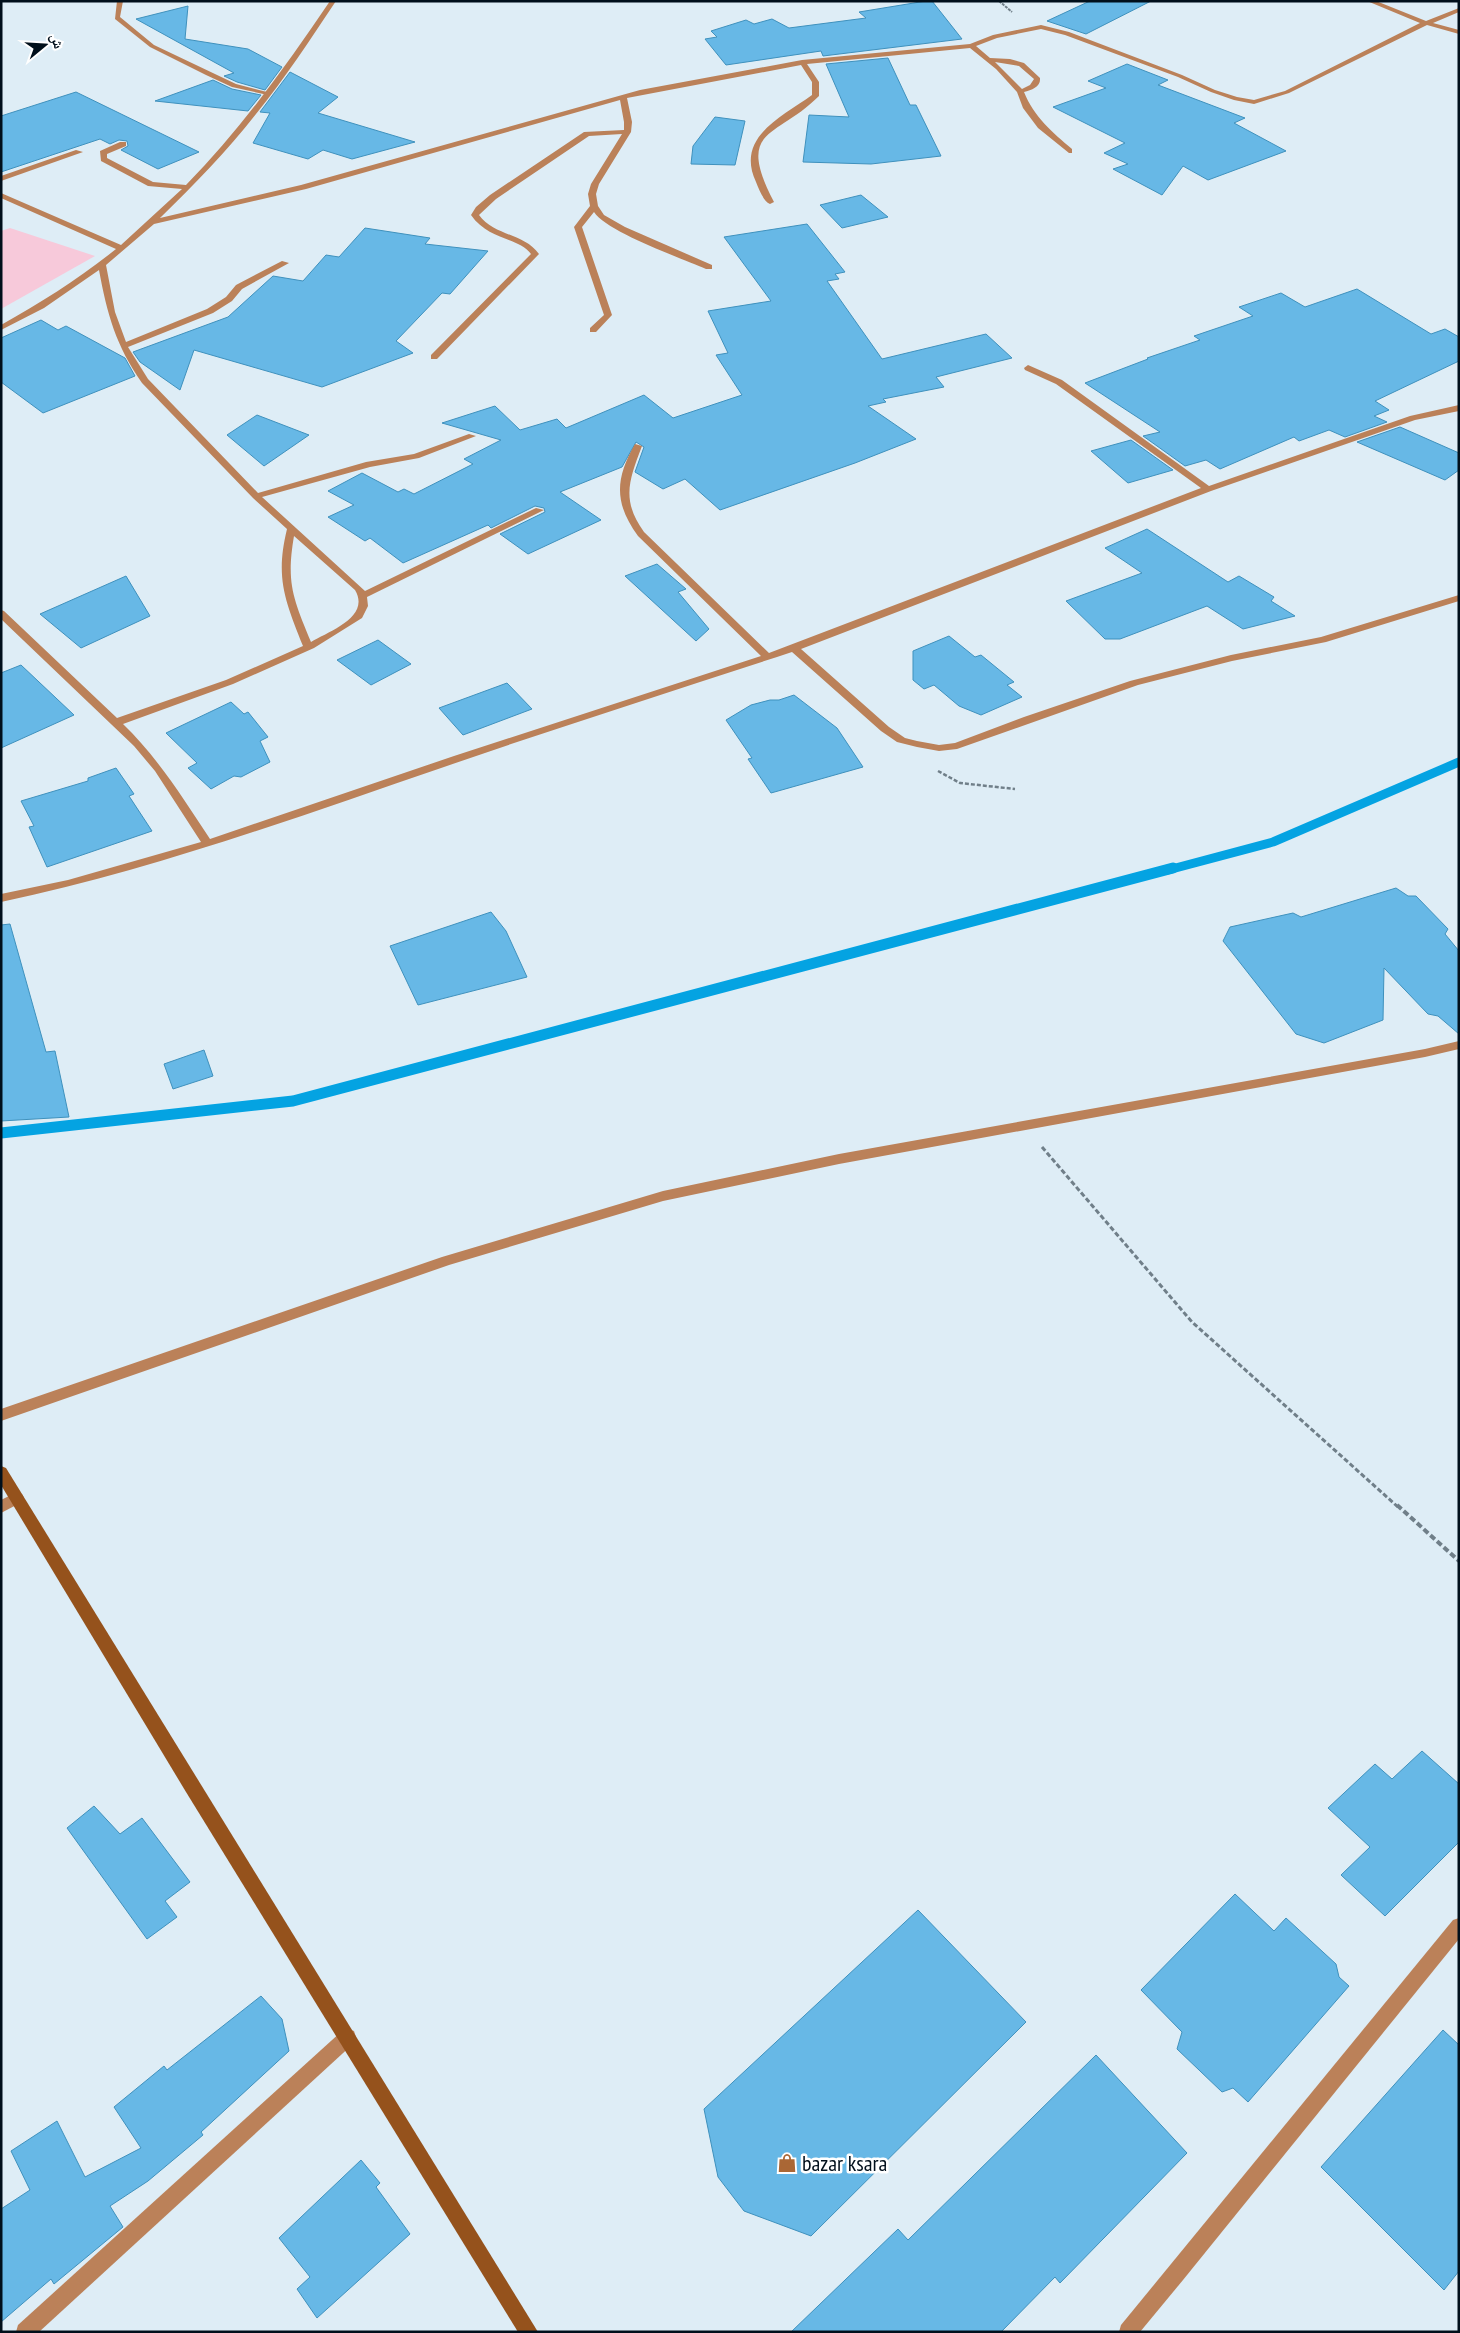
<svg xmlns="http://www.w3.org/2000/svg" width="1460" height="2333" font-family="'PT Sans Narrow','Noto Naskh Arabic',sans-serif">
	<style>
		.green { fill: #f7c9da }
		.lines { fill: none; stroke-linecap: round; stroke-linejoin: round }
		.stream-far1 { stroke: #04a3e2; stroke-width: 9 }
		.stream { stroke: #04a3e2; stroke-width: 11 }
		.building { fill: #67b8e6; stroke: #3f91bd }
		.path-far3 { stroke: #707f89; stroke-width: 2; stroke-dasharray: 3 1; stroke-linecap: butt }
		.path-far2 { stroke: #707f89; stroke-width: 2.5; stroke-dasharray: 4 2; stroke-linecap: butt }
		.path-far1 { stroke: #707f89; stroke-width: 3; stroke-dasharray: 5 2.5; stroke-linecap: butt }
		.path { stroke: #707f89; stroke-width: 4; stroke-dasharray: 6 3; stroke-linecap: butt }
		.lane { fill: #bb8159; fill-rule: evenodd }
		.street { fill: #bb8159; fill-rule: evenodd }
		.secondary { fill: #95521c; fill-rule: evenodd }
		.labels { text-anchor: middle; stroke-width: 5; stroke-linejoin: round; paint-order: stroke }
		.near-poi-label { font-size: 22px; fill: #000f1b; stroke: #fff; text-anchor: start }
	</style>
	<rect width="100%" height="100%" fill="#deedf6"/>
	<polygon class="green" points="10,228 95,256 1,309 1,231"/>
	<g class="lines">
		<polyline class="stream-far1" points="1168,870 1273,842 1459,762"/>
		<polyline class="stream" points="1,1133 293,1101 1173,868"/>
	</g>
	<g class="building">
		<polygon points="926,1 932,1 962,39 823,56 821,51 726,65 705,39 717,37 711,31 746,20 754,24 772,19 789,28 866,18 859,12"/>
		<polygon points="1090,1 1151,1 1086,34 1047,21"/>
		<polygon points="188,6 185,39 248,49 282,67 265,90 237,82 224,76 234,73 136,19"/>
		<polygon points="888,58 910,105 916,105 941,156 871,164 803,162 809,115 849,117 826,64"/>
		<polygon points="1127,64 1168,80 1158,85 1245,118 1234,123 1286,151 1208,180 1183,166 1162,195 1113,169 1128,164 1104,153 1125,143 1053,107 1106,88 1088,81"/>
		<polygon points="290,72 338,97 318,113 415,142 352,159 323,150 308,159 253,143 270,113 260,112"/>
		<polygon points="213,80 232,89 261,95 248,111 155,101"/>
		<polygon points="76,92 199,152 158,169 121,150 128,146 127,141 119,140 110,144 100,139 1,172 1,116"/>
		<polygon points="715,117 745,121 735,165 691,164 693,146"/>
		<polygon points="861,195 888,217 842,228 820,205"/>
		<polygon points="807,224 845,272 835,274 839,279 827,281 882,359 986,334 1012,358 936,377 944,387 883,399 886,402 868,406 916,439 855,463 720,510 685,479 663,489 635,472 644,447 636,442 622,467 560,492 601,520 528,554 500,534 545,512 544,508 535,506 491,528 488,525 403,563 370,538 365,541 328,517 354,505 328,491 362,473 398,492 404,489 414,494 473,464 464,459 501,440 442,423 495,406 520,430 557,419 566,428 644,395 673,418 742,395 716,355 728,353 708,311 771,301 724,237"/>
		<polygon points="365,228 430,238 425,244 488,251 450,294 442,293 396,341 413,353 322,387 194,350 180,390 140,362 133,352 228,317 273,276 303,281 326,255 339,257"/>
		<polygon points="1357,289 1431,334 1445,329 1459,337 1459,361 1375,401 1389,410 1374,416 1387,422 1345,437 1329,430 1299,441 1294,437 1220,469 1206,460 1185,466 1143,436 1160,432 1085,383 1148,359 1147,358 1200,340 1194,336 1253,316 1239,307 1281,293 1305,307"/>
		<polygon points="41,320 58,330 66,326 125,358 135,376 43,413 1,382 1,338"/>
		<polygon points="257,415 309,435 264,466 227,435"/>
		<polygon points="1400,427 1459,453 1459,470 1445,480 1357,442"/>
		<polygon points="1131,440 1173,470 1128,483 1091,451"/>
		<polygon points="1147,529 1228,582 1239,576 1274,597 1271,601 1295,616 1243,629 1207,606 1120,639 1105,639 1066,601 1142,573 1105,548"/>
		<polygon points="657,564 686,589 678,592 709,629 696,641 625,576"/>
		<polygon points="126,576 150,616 81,648 40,614"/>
		<polygon points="949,636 975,657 981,655 1014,682 1007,685 1022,697 981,715 959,706 934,685 924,689 913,680 913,651"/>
		<polygon points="378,640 411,664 371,685 337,660"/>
		<polygon points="21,665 74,715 1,748 1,673"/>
		<polygon points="507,683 532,709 463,735 439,708"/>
		<polygon points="794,695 837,728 863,767 771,793 748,759 752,758 726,720 751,705 770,700 779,700"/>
		<polygon points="231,702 244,714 248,712 268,737 260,741 270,762 241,777 234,776 211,789 188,768 197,763 166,733"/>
		<polygon points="116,768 134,794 129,796 152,831 47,867 29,827 34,826 21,801 88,781 88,778"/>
		<polygon points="1396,888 1408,896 1416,896 1448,929 1445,934 1459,951 1459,1034 1438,1016 1428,1014 1384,968 1383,1020 1324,1043 1296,1034 1223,941 1230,927 1293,913 1301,917"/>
		<polygon points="491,912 506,931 527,977 418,1005 390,946"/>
		<polygon points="10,924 46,1052 55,1051 69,1117 1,1121 1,925"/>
		<polygon points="204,1050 213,1076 173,1089 164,1064"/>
		<polygon points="1422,1751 1459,1784 1459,1842 1385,1916 1341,1875 1370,1847 1328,1808 1375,1764 1392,1779"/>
		<polygon points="94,1806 120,1834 142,1818 190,1882 165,1901 177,1917 147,1939 67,1828"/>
		<polygon points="1235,1894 1274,1931 1286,1918 1336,1964 1339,1977 1349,1986 1248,2102 1233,2088 1222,2092 1177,2049 1182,2032 1141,1990"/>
		<polygon points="918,1910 1026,2022 811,2236 744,2211 718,2177 704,2109"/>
		<polygon points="261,1996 282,2019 289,2051 201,2132 203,2135 148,2181 110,2206 123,2227 54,2284 51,2279 1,2322 1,2209 30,2190 11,2151 57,2121 85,2177 141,2148 114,2107 164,2066 167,2070"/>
		<polygon points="1443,2030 1459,2045 1459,2271 1444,2290 1321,2167"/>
		<polygon points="1096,2055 1187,2153 1060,2283 1055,2277 1001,2332 791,2332 898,2229 908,2240"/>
		<polygon points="361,2160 380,2183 376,2187 410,2234 317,2318 297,2289 310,2277 279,2238"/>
	</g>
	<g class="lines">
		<polyline class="path-far3" points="999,1 1012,12"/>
		<polyline class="path-far2" points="938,771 960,783 1015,789"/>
		<polyline class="path-far1" points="1042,1147 1192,1322 1398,1507"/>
		<polyline class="path" points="1397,1505 1459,1561"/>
		<polygon class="lane" points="117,1 123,1 120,17 154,45 236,84 271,93 268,95 232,87 206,75 150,47 115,19"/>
		<g class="street">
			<path d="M330,1H336C310,40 285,78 256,114C227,151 194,185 160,218L301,185L640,90L802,60L970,44L993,35L1041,25L1069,32L1182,75L1215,90L1237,97L1254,100L1285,91L1420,23L1367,1H1376L1426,21L1459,8V12L1433,23L1459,30V34L1427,25L1289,93L1254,104L1234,100L1211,92L1178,77L1065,35L1041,29L997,38L976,46L990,58L1010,59L1024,63L1040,78C1041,87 1032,90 1024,92C1034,117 1052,132 1072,149V153H1069L1038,128L1023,108L1017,92L996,69L970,48L807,64L819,82V96C776,139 735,127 774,202L770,204C763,201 759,189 756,182C735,137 782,117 812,95V82L801,65L627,98L632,122L631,132L599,184L596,194L598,206L604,215L625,227L712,265V269H706C681,258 607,232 594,212L582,227L612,315L596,332H590V328L604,315L574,227L590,206L588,194L591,184L622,134L589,136L496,199L479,215C494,236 524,233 539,254L437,359H431V355L531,254C519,237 489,241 471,215L476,207L490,195L584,132L624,130V122L620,100L306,189L154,224L106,265L115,312L126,342L207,309L226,297L236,285L282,261L289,263L242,289L232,301L213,313L128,347L148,379L258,493L366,462L414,454L469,434L476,436L419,458L370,467L262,497L365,591L536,508L544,510L367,597L368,606L362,618L314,648L233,684L123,724C158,758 183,798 210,839L454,756L761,656L638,536C614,503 615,479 635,444L642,446C629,480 621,500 644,532L769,653L1201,488L1056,384L1025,370L1024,368L1028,365L1062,380L1209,486L1410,416L1459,405V411L1415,420L1211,491L801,649L889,727L905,738L917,741L939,745L955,743L1024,717L1130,681L1231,655L1321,637L1459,595V601L1326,642L1232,661L1138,685L957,749L939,751L917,747L897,742L881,731L792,652C676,690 559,727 444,767C298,817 153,870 1,902V894L68,880L201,842L155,771L134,746L1,619V610L4,611L117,718L226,680L303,646C285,600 275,578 287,529L253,498L142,383C116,346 107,314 99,270L44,308L1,330V325C42,302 80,278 116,249L1,198V193L121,245L182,189L148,186L101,161L100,151L120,142H126V146L107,154V158L153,182L186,185C241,129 286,66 330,1ZM995,62L1019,66L1034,79L1030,85L1022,89ZM294,536L355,590C371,617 329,631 311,642C293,598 286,583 294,536Z"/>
			<polygon points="76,150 83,152 1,181 1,176"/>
			<polygon points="1459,1041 1459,1049 1425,1057 839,1164 663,1201 449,1265 1,1421 1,1409 442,1257 663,1191 839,1154 1425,1049"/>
			<polygon points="17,1492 22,1494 24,1498 22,1502 1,1513 1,1500"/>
			<polygon points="1459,1918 1459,1939 1183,2280 1140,2332 1119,2332 1121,2325 1453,1920"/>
			<polygon points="348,2029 354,2031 356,2037 354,2043 39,2332 16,2332 18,2325 342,2031"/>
		</g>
		<polygon class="secondary" points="1,1466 6,1468 538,2332 518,2332 186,1792 1,1485"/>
	</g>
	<defs>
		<g id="shop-bare" transform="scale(1.5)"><path d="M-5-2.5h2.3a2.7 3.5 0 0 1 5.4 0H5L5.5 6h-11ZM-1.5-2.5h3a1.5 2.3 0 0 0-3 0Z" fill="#aa6735" stroke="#fff" stroke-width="2.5" paint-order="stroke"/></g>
	</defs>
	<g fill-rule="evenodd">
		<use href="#shop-bare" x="787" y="2163"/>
	</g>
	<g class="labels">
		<g class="near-poi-label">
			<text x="802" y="2171">bazar ksara</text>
		</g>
	</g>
	<rect width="1460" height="2333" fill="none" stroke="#000f1b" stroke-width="5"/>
	<g transform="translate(45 45) rotate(72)" stroke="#ffffff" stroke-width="4" paint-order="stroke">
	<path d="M0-4L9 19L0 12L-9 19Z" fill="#000f1b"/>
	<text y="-8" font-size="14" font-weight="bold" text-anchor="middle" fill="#000f1b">ش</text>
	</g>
</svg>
